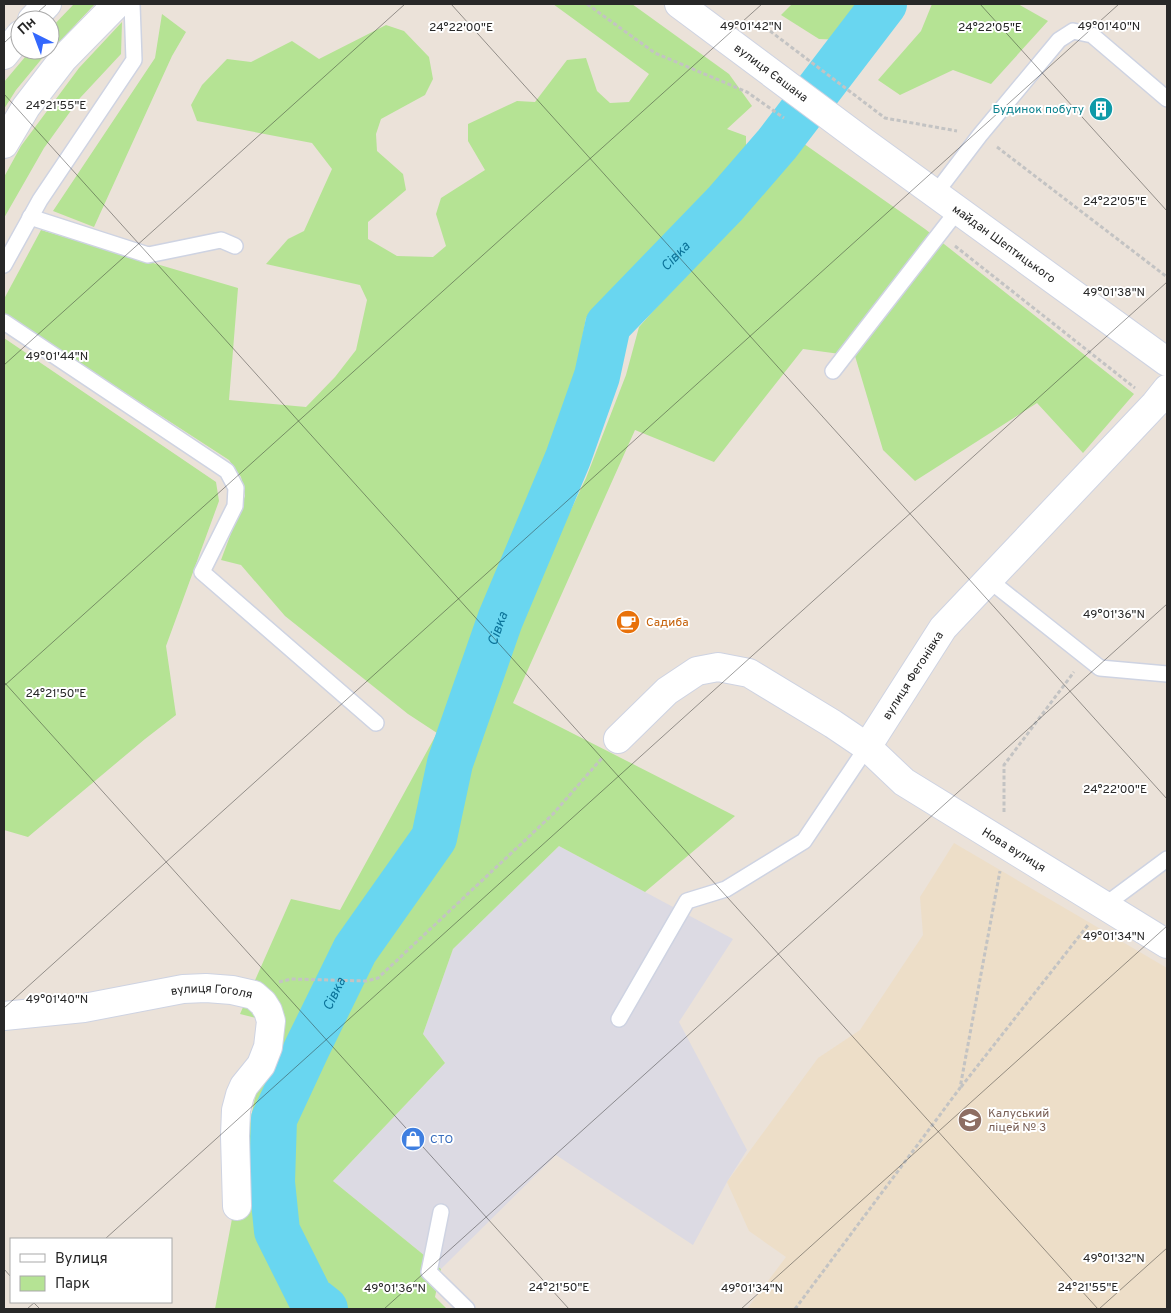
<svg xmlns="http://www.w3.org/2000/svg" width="1171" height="1313" font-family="Overpass,sans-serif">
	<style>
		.industrial { fill: #dcdae3 }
		.education { fill: #eddec8 }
		.green { fill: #b5e394 }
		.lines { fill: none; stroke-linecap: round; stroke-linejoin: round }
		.river { stroke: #69d6f0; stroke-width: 46 }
		.service-casing { stroke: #ced3e2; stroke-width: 18 }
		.minor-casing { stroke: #ced3e2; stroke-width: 30 }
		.secondary-casing { stroke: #ced3e2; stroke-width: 30 }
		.path { stroke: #c3c3c3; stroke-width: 3; stroke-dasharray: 4 2.5; stroke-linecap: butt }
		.service { stroke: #fff; stroke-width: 15 }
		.minor { stroke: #fff; stroke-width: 28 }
		.secondary { stroke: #fff; stroke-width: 28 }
		.ticks { fill: none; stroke: #282828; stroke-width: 1; stroke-opacity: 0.45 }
		.labels { text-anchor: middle; stroke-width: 4; stroke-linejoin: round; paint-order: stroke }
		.street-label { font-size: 12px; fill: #282828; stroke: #fff }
		.culture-label { font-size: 12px; fill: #0d838f; stroke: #fff; text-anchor: end }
		.food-label { font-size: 12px; fill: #c56008; stroke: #fff; text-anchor: start }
		.education-label { font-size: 12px; fill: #785e54; stroke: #fff; text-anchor: start }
		.shop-label { font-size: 12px; fill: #366cbe; stroke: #fff; text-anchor: start }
		.water-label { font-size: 14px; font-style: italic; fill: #0b7399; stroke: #fff }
		.ticks-label { font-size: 12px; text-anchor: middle; fill: #282828; stroke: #fff; stroke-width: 4; stroke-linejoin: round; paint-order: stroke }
	</style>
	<rect width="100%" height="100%" fill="#ebe2d9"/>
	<polygon class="industrial" points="559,846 733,939 679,1022 747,1150 727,1182 693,1245 556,1155 441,1269 333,1181 445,1063 423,1034 453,949"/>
	<polygon class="education" points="954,843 1167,968 1167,1309 747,1309 786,1257 749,1231 727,1182 818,1058 860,1030 923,935 920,897"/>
	<g class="green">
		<polygon points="74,4 95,4 59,42 50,34 50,29"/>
		<polygon points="553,4 632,4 729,74 752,106 727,129 746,136 746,164 586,318 568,415 534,488 438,732 488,713 509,640 586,478 626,375 639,327 773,176 800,141 925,229 1134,394 1083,453 1037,403 915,481 883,450 855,356 803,349 714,462 635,430 513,703 735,816 645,892 559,846 453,949 423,1034 445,1063 333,1181 441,1269 435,1297 447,1309 215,1309 261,1065 268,1021 240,1014 291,899 340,910 437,733 408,714 285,616 241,565 221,560 245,496 241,477 229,460 4,314 4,299 41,230 238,288 229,400 306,407 335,377 356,350 367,300 360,285 266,264 288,239 304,231 332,169 312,143 197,121 191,105 202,85 227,59 251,62 292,41 319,59 386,25 404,31 429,57 433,79 425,95 381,119 376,134 377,151 403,174 406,190 368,222 368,239 397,256 433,257 446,246 436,214 441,198 485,170 468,141 468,124 517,101 535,102 567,60 586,58 597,91 610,103 629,102 649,74"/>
		<polygon points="792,4 871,4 844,40 819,39 781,15"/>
		<polygon points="932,4 1018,4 1048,21 991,84 953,70 900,95 878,80 921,31"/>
		<polygon points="162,14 186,32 172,56 94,227 53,211 155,58"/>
		<polygon points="122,22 121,54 80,98 44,148 4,218 4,177 21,146 79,68"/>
		<polygon points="31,50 49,50 16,90 4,109 4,82"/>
		<polygon points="4,338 216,482 219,501 166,646 176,715 145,739 28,837 4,830"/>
	</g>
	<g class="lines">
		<path class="river" id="s1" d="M325,1309L310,1297L277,1231L272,1182L274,1119L307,1048L355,950L434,838L450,763L500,620L568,458L597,376L608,325L725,204L777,144L884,4"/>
		<g class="service-casing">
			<g id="service">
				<polyline points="935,194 980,135 1059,40 1073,31 1092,35 1167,99"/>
				<polyline points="30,217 148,255 221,240 235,246"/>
				<polyline points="4,265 40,200 134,60 132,4"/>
				<polyline points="4,322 227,471 236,488 235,506 202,572 376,723"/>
				<polyline points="833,371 958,210"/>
				<polyline points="989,580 1100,668 1167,674"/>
				<polyline points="1105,905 1167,859"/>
				<polyline points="619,1019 687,901 726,889 804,841 867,747"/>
				<polyline points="441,1212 429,1272 467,1309"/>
			</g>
		</g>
		<g class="minor-casing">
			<g id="minor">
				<path id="s2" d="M618,739L667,691L697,671L718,667L749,673L833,724L867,747L943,628L1155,404L1167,389"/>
				<path id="s3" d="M867,747L904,782L1167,944"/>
				<path id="s4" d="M4,1016L84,1008L183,989L206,988L232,990L254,995L263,1003L268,1011L271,1021L268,1047L261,1065L244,1086L240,1095L236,1110L235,1136L237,1206"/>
			</g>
		</g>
		<g class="secondary-casing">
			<g id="secondary">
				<path id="s5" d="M679,4L864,142L1167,362"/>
				<polyline points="32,20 47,4"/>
				<polyline points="4,55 20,35"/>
				<polyline points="4,144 26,107 63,59 117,4"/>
			</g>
		</g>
		<g class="path">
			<polyline points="587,4 655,53 747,92 784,118"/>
			<polyline points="770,31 885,118 957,131"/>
			<polyline points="997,147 1167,277"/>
			<polyline points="955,246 1135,388"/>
			<polyline points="1004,812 1004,765 1074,672"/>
			<polyline points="279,982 291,979 367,981 378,978 553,814 602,758"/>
			<polyline points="961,1087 1088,925"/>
			<polyline points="795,1309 960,1088 1000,871"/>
		</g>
		<use href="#service" class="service"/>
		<use href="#minor" class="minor"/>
		<use href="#secondary" class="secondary"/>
	</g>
	<path class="ticks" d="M451,4L1167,799M980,4L1167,211M29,20L47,4M4,43L20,28M4,94L1098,1309M4,365L405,4M4,682L569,1309M4,686L762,4M4,1008L1119,4M105,1239L1167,282M4,1269L11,1277M33,1302L40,1309M27,1309L35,1302M384,1309L1167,604M741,1309L1167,926M1099,1309L1167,1248"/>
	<defs>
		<g id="building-disc" transform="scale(1.25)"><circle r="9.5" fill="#0f9aa8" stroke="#fff"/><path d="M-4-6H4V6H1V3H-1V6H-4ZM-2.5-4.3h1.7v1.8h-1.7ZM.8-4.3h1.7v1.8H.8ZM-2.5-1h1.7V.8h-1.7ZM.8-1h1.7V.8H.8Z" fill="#fff"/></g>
		<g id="cafe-disc" transform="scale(1.25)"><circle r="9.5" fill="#e8710a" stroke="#fff"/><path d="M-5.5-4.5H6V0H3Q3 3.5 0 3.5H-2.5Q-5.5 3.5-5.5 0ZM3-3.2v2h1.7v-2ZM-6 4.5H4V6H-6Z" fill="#fff"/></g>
		<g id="school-disc" transform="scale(1.25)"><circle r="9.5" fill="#8d6e63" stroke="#fff"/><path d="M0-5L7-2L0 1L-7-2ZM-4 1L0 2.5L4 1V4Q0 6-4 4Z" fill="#fff"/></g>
		<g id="shop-disc" transform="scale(1.25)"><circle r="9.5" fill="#3f7fe0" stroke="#fff"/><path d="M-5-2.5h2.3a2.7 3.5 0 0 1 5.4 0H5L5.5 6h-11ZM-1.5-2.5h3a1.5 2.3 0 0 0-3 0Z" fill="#fff"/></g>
	</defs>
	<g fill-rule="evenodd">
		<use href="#building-disc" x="1101" y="109"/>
		<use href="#cafe-disc" x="628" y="622"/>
		<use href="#school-disc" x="970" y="1120"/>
		<use href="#shop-disc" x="413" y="1139"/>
	</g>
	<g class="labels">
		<g class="street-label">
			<text dy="4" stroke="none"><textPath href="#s5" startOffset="115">вулиця Євшана</textPath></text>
			<text dy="4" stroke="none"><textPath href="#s5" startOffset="404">майдан Шептицького</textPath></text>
			<text dy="4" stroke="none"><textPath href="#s2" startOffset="382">вулиця Фегонівка</textPath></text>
			<text dy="4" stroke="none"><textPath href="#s3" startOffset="180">Нова вулиця</textPath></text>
			<text dy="4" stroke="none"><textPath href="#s4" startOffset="210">вулиця Гоголя</textPath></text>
		</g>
		<g class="culture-label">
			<text x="1084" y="113">Будинок побуту</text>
		</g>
		<g class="food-label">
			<text x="646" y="626">Садиба</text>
		</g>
		<g class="education-label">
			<text x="988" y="1117">Калуський<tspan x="988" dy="14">ліцей № 3</tspan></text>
		</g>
		<g class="shop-label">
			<text x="430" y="1143">СТО</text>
		</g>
		<g class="water-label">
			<text dy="5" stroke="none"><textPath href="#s1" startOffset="1169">Сівка</textPath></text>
			<text dy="5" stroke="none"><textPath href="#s1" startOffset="749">Сівка</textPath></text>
			<text dy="5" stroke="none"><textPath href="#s1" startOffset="344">Сівка</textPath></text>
		</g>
	</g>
	<g class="ticks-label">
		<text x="751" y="30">49°01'42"N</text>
		<text x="1109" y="30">49°01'40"N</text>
		<text x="461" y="31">24°22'00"E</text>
		<text x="990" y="31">24°22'05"E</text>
		<text x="56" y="109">24°21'55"E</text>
		<text x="1115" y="205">24°22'05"E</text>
		<text x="1114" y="296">49°01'38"N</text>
		<text x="57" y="360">49°01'44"N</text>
		<text x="1114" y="618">49°01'36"N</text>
		<text x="56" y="697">24°21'50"E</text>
		<text x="1115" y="793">24°22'00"E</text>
		<text x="1114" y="940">49°01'34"N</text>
		<text x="57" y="1003">49°01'40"N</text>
		<text x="1114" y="1262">49°01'32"N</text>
		<text x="559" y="1291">24°21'50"E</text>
		<text x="1088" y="1291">24°21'55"E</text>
		<text x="395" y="1292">49°01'36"N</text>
		<text x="752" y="1292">49°01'34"N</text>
	</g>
	<rect width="1171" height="1313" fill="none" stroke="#282828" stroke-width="10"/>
	<rect x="10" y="1238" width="162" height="65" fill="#ffffff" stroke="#a9a9a9"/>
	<rect x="20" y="1254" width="25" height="8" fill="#ffffff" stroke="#a9a9a9"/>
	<text x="55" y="1263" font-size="15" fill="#282828">Вулиця</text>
	<rect x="20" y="1276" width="25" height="15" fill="#b5e394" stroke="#a9a9a9"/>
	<text x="55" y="1288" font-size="15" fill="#282828">Парк</text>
	<g transform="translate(35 35) rotate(318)"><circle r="24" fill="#ffffff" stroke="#a9a9a9"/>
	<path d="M0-4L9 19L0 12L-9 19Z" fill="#3468fd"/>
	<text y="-8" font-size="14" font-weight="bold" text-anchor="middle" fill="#282828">Пн</text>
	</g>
</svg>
